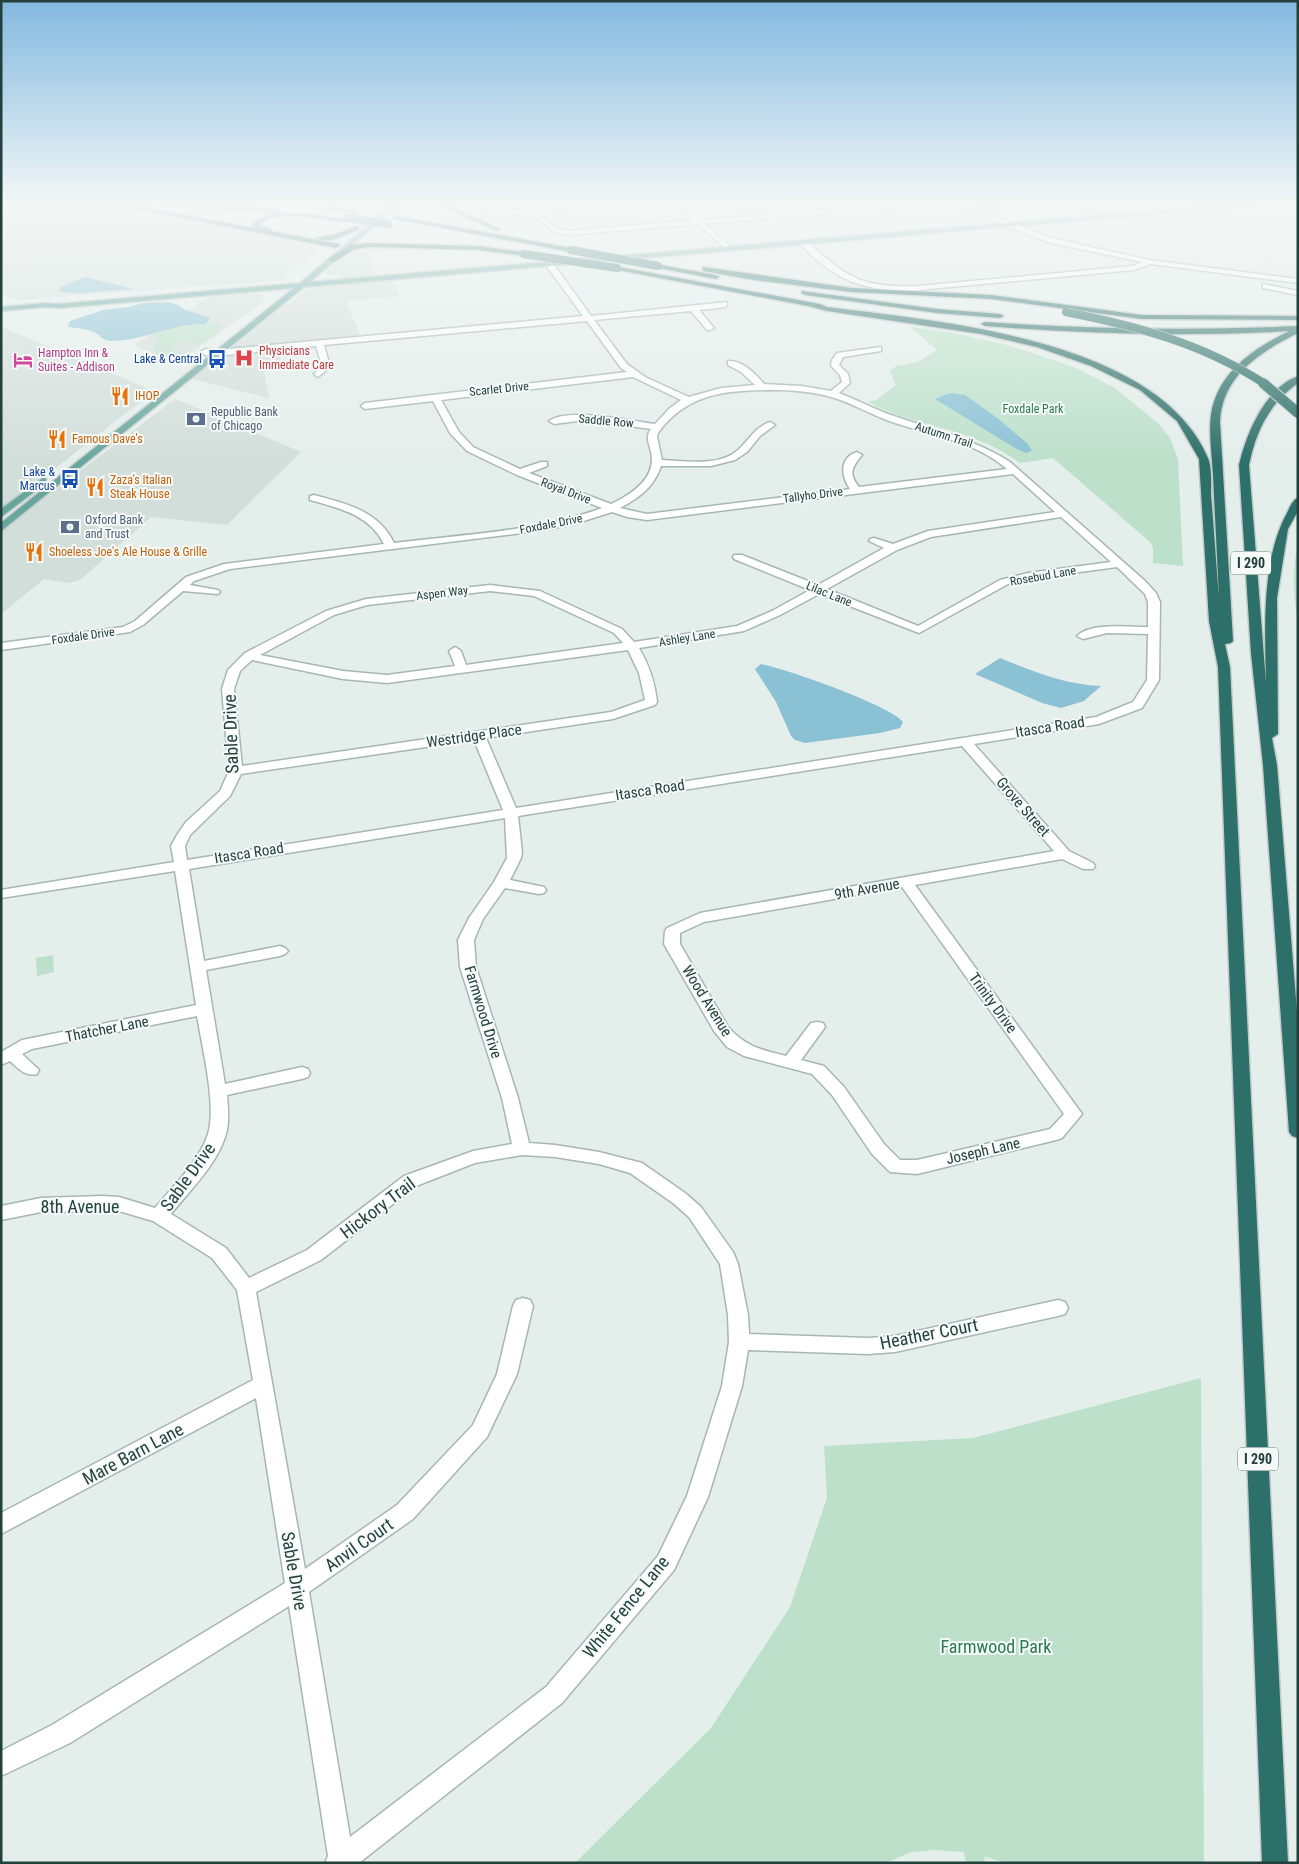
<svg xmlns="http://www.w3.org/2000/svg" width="1299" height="1864" font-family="'Roboto Condensed',sans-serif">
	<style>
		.built { fill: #d2deda }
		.green { fill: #bde0ca }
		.water { fill: #8bc1d5 }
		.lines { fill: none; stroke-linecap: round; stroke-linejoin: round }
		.minor-casing { stroke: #a6b7b3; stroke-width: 3 }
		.major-casing { stroke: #c1cac8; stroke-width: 3 }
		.highway-casing { stroke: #c1cac8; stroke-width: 3 }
		.minor { fill: #fff; fill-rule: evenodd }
		.major { fill: #67a69d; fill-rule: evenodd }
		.highway { fill: #2d6f69; fill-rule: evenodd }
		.highway-bridge-far1-casing { stroke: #c1cac8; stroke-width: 9; stroke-linecap: butt }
		.highway-bridge-casing { stroke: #c1cac8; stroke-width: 12; stroke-linecap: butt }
		.highway-bridge-far1 { stroke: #2d6f69; stroke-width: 8 }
		.highway-bridge { stroke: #2d6f69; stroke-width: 10 }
		.labels { text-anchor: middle; stroke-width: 4; stroke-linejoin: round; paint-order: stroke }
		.far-health-label { font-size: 12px; fill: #be3a42; stroke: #f5faf8; text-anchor: start }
		.far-hotel-label { font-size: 12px; fill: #b23c85; stroke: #f5faf8; text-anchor: start }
		.far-transit-label { font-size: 12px; fill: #164399; stroke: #f5faf8; text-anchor: end }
		.far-street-label { font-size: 12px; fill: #23413c; stroke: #f5faf8 }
		.far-food-label { font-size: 12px; fill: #c56008; stroke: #f5faf8; text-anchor: start }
		.far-park-label { font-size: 12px; fill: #2b7a52; stroke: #f5faf8 }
		.far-service-label { font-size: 12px; fill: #4e5e75; stroke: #f5faf8; text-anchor: start }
		.shield { fill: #f5faf8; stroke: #627874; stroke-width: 1 }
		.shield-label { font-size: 14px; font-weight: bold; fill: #23413c }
		.street-label { font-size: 15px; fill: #23413c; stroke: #f5faf8 }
		.near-street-label { font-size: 18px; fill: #23413c; stroke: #f5faf8 }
		.near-park-label { font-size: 18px; fill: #2b7a52; stroke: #f5faf8 }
	</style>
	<rect width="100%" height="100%" fill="#e4eeeb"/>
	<g class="built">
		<polygon points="53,209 102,209 169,216 309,245 316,252 282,280 18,300 1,294 1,210"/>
		<polygon points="347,252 367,252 377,275 341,278 326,274 324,272 327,265"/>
		<polygon points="392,280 400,296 346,301 362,340 278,348 281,362 264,372 269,398 189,378 279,305 287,305 308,289 326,285"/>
		<polygon points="241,292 264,294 263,302 176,363 134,345 214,294"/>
		<polygon points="4,328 154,391 1,511 1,330"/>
		<polygon points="175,399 301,452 227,525 151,517 80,580 68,583 44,579 1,614 1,531"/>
	</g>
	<g class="green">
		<polygon points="961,203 1068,203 978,210"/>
		<path d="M216,322L222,325C219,332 203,346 195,344C191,343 188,341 183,340L174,344V349L186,354C180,364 162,359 153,351L156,337L154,333L194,323Z"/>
		<path d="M910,327L954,333L1007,345L1074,367L1115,388L1159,424L1170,438L1178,459L1183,566L1153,563V548L1150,542L1053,458L1020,463C972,427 919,429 868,402L876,400L896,385L890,371L896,366L918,362L937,350Z"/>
		<path d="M1298,545V625C1294,597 1291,572 1298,545Z"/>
		<polygon points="53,955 54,972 37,976 36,958"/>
		<polygon points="1201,1378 1204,1863 1008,1863 985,1857 984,1863 966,1863 964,1852 935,1850 911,1852 886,1863 575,1863 711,1728 790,1607 827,1498 824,1446 973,1438"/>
	</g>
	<g class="water">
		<polygon points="86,277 133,289 80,293 60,292 61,286"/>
		<path d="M170,302L180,306L183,309L211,318L205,324C173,323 143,341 111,341C103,341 101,335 94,332C86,329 77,328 68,327L70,321L103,310L128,307L144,303Z"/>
		<polygon points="950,393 965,395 996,417 1028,444 1032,451 1026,453 1015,448 935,399"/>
		<path d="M1000,658C1035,672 1063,684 1101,686L1084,701L1061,708L1042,703L975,674Z"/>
		<path d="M761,664C784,668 892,706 903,722L900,728L880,733L805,743L795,740L791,736L776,702L755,669Z"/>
	</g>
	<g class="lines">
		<g class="minor-casing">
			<g id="minor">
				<path d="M513,203H521L530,208L579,203H602L536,212L557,229L568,231L694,220L686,212L669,203C683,203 691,210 701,220L902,203H931L928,205L705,224L730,246V250H727L698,224L568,235L553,232L538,218L528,213L487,217L484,215L487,213L522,209Z"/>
				<path d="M949,203H959L1055,239L1150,260L1298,279V283L1151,264L1134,270L918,290C866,292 834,282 799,242L806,240C846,278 862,288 918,286L1133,266L1142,262L1050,243Z"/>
				<path d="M546,262H552L591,316L727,302V306L720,308L699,310L714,328L710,330H707L691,311L594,320L627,364L645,377L689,397L721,388L755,385L741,372L728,365V361C742,360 756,374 764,384L802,386L831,391L842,382L840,375L831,366L832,360L837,353L881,347V351L843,357L839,365L848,374L850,383L839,393C860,401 879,412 900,418C938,431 976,440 1010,462L1145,581L1156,593L1160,602L1159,680L1142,708L1099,724L974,744L1069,851L1093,863L1095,866L1093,869H1083L1062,859L915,885L1082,1114L1062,1138L1056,1140L917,1174L890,1172L872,1154L832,1095L812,1074L744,1056L727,1047L714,1031L664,944L665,931L667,928L700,913L1054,851L962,746L518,816L522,852L521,858L510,880L544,887L546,890L544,893L539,894L505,888L483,919L474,940L476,967L518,1098L529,1143L555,1145L599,1152L642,1163L685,1193L701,1207L733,1252L738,1264L748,1315L749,1334L868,1338L895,1336L1058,1300L1065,1302L1068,1308L1065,1314L1058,1316L895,1352L868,1354L748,1350L742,1386L708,1497L674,1570L562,1703L359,1863H325L328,1856L289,1606L70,1743L1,1776V1751L52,1725L285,1583L256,1398L1,1534V1513L253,1380L237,1290L212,1258L153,1221L119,1211L41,1212L1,1220V1206L41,1198L102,1196L119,1197L155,1208C173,1186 197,1164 207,1137C218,1110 202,1046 197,1016L32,1049L22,1054L39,1070L37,1074C25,1077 18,1068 10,1061L1,1065V1052L22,1040L196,1005L175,871L1,898V890L174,862L171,846L177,835L186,822L220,791L229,771L222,689L228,670L245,653L326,611L366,599L490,585L540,591L622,629L634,642L737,626L772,611L810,590L734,559L733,557L734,555H742L818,585L884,548L869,541L870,539L874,538L893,544L928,531L1055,512L1013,474L647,520L627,517L612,512L574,524L538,531L230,569L194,581L190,585L218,590L220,592L218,594L183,591L143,625L130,632L1,650V643L123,627L135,621L186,577L224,564L384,544C370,515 339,508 310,500V496L314,495C345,503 379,511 394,543C463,534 536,532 602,508L517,475L467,451L450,433L433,401L365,409L361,406L365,403L627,372L621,368L587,321L324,345L330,367L318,377L314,374L322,366L316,346L217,356L205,355L201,352L205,349L217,350L583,316L545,264ZM633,377L681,400L670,408L655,424C632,421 567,407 549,421L554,424L585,420L651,429C645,437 649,443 651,452C657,478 632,494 611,504L529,473L547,466V462H541L520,469L473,447L459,432L441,400ZM782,390C798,391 815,392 831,397C853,403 873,416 895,423C932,435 976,442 1007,469L859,487C848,474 852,467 862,455L857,452C839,458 841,476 850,489L647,514L620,508C639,498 654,487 661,466H711L735,460L747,452L760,436L775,425L770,422C755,427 749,440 738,450C719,467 685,461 662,460L657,437L658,433C689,390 733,390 782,390ZM1061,517L1111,562L1028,573L1000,580L918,626L827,589L897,550L931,537ZM1117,567L1145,594L1148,602V627C1130,627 1090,622 1077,636L1083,639L1107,633L1148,634L1147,680L1133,702L1096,717L516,808L486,738L613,719L655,705L657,702C655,682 649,665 639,648L744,631L780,615L819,594L919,633L1008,584L1028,579ZM490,591L534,596L614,633L623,643L466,665L461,651L455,647L449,651L455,666L387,675L343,671L260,655L334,615L367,605ZM628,650L639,673L645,700L611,712L242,766L234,689L240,671L252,660L343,679L387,683ZM474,740L503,810L187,860L185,846L190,835L230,796L241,774ZM505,818L507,858L494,882L469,918L458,940L460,967L502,1098L512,1144L473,1151L404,1176L307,1250L249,1278L226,1248L171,1214C190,1190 220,1162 227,1130C229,1119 228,1107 227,1095L302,1079L308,1077L310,1073L308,1069L302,1067L225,1084L206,970L280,956L285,954L288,951L285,948L280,946L204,961L189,869ZM902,887L1064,1114L1050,1129L917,1160H900L884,1144L844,1087L824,1066L801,1060L825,1027L823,1023L817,1022L811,1023L786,1056C762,1050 746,1047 728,1027L680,944V933L704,922ZM522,1155L555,1157L599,1164L630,1173L673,1203L689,1217L720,1264L728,1315L729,1342L722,1386L687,1496L658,1556L546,1687L350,1837L309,1592L413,1519L487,1437L517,1374L533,1306L530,1300L523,1298L516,1300L513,1306L497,1374L473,1425L397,1505L305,1569L256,1292L321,1260L416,1186L475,1163Z"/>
				<polygon points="1263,284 1298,291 1298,295 1263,288"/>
			</g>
		</g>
		<g class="major-casing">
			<g id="major">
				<polygon points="394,203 401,203 310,282 1240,203 1268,203 1265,205 304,287 1,531 1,523 294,288 59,308 46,307 1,311 1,307 46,303 59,304 300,283"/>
				<polygon points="43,478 46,479 46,483 1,517 1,509"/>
			</g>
		</g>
		<g class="highway-casing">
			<g id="highway">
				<path d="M78,203L145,207L254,228L252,225L254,221L276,213L155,205L152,203H188L277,209L280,211L278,213L312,214L348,220L345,222C323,220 275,208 259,225L270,229L271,231L339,244L340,246L336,248L145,211L75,207L1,208V204Z"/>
				<polygon points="434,203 447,204 500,229 497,231"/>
				<polygon points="330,207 356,210 359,212 356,214 328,210 328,208"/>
				<polygon points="396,216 571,248 575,250 571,252 394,219 393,218"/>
				<path d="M357,226L359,227V229C348,234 328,245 316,238L336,234Z"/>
				<polygon points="369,243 479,246 524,252 528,254 524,256 479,250 369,247 355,249 334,262 327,260 350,245"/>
				<polygon points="655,264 716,275 720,277 716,279 658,268 655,268"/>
				<path d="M614,266L820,304L827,307C939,321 1158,339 1208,458C1212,468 1211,484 1211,495C1214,529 1216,563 1219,597C1217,556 1215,516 1213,475C1212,451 1206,422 1215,399C1227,366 1259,346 1289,331C1187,337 1086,334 985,326L981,324L985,322C1089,329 1193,331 1298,326V333C1260,352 1222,376 1220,422L1233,641L1231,643L1225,644L1230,667L1288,1863H1262L1218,667L1209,621L1199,459L1177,421L1140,390L1091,366L1037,347L981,334L827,311L808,306L617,270L613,268Z"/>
				<polygon points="703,267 852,288 991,295 1142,315 1298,316 1298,320 1142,319 991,299 852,292 754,280 703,271"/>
				<polygon points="802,291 937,309 1000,314 1004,316 1000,318 937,313 805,295 801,293"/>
				<path d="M1298,376V383C1269,404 1256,431 1249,465L1266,683C1265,630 1261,560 1287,513C1290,507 1292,500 1298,498V511L1288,529L1277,598L1278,734L1272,738L1277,765L1298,1024V1138L1292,1136L1289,1132L1263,765L1251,653L1239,465C1246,434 1265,388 1298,376Z"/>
			</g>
		</g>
		<use href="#minor" class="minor"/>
		<use href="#major" class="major"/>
		<use href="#highway" class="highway"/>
		<g class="highway-bridge-far1-casing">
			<g id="highway-bridge-far1">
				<polyline points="347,218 388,224"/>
				<polyline points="571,250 658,266"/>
				<polyline points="524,254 617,268"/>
				<path d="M1066,312C1137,326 1204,344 1265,384"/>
			</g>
		</g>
		<g class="highway-bridge-casing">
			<polyline id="highway-bridge" points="1263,383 1298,413"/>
		</g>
		<use href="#highway-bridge-far1" class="highway-bridge-far1"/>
		<use href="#highway-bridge" class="highway-bridge"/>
	</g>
	<linearGradient id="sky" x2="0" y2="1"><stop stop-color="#83b9e0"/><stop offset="0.44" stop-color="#f3f7f6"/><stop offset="1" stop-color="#f3f7f6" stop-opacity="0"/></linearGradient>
	<rect width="1299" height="464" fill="url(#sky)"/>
	<defs>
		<g id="hospital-bare" transform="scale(1.5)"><path d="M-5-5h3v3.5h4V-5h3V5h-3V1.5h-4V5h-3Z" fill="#e0444e" stroke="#f5faf8" stroke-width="2.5" paint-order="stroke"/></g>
		<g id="bus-bare" transform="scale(1.5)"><path d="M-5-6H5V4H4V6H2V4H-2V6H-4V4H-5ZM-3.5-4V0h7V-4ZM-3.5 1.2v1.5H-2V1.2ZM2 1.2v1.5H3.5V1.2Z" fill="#1a4fb4" stroke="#f5faf8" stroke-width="2.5" paint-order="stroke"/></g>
		<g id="hotel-bare" transform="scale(1.5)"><path d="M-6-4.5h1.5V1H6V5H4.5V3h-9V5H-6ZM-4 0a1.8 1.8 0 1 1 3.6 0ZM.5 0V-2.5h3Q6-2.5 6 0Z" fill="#d1479c" stroke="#f5faf8" stroke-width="2.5" paint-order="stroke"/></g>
		<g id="restaurant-bare" transform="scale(1.5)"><path d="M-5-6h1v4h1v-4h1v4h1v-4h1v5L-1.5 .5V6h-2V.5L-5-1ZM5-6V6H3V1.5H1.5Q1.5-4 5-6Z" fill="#e8710a" stroke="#f5faf8" stroke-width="2.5" paint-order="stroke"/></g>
		<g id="bank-bare" transform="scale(1.5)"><path d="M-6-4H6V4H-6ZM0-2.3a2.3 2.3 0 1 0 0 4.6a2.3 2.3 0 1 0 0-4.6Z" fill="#5c6f8a" stroke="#f5faf8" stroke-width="2.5" paint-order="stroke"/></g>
	</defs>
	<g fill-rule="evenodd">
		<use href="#hospital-bare" x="244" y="358"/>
		<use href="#bus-bare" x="217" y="359"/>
		<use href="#hotel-bare" x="23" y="360"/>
		<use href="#restaurant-bare" x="120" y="396"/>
		<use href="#bank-bare" x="196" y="419"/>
		<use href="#restaurant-bare" x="57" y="439"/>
		<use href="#bus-bare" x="70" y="479"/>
		<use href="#restaurant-bare" x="95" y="487"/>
		<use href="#bank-bare" x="70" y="527"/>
		<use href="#restaurant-bare" x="34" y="552"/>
	</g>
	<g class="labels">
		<g class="far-health-label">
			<text x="259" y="355">Physicians<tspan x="259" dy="14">Immediate Care</tspan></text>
		</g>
		<g class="far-hotel-label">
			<text x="38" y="357">Hampton Inn &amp;<tspan x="38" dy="14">Suites - Addison</tspan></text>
		</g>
		<g class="far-transit-label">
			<text x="202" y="363">Lake &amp; Central</text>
			<text x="55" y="476">Lake &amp;<tspan x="55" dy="14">Marcus</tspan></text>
		</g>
		<g class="far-street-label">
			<text transform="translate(499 389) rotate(-6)" y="4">Scarlet Drive</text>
			<text transform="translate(606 421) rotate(5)" y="4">Saddle Row</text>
			<text transform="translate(944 435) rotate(18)" y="4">Autumn Trail</text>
			<text transform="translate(566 491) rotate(21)" y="4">Royal Drive</text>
			<text transform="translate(813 495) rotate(-7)" y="4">Tallyho Drive</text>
			<text transform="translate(551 524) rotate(-11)" y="4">Foxdale Drive</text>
			<text transform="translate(1043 576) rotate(-10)" y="4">Rosebud Lane</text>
			<text transform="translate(442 593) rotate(-7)" y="4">Aspen Way</text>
			<text transform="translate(829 594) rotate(22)" y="4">Lilac Lane</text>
			<text transform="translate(83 636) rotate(-8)" y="4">Foxdale Drive</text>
			<text transform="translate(687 638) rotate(-9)" y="4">Ashley Lane</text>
		</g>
		<g class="far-food-label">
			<text x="135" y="400">IHOP</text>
			<text x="72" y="443">Famous Dave's</text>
			<text x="110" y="484">Zaza's Italian<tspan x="110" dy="14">Steak House</tspan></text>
			<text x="49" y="556">Shoeless Joe's Ale House &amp; Grille</text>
		</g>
		<g class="far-park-label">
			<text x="1033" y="413">Foxdale Park</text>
		</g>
		<g class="far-service-label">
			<text x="211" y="416">Republic Bank<tspan x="211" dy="14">of Chicago</tspan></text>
			<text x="85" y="524">Oxford Bank<tspan x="85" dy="14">and Trust</tspan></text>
		</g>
		<g class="shield">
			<rect x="1231" y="551.5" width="40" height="23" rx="4"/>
			<rect x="1238" y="1447.5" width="40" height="23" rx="4"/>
		</g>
		<g class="shield-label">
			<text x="1251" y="568">I 290</text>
			<text x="1258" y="1464">I 290</text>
		</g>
		<g class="street-label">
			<text transform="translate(1050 727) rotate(-9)" y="5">Itasca Road</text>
			<text transform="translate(474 736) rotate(-8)" y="5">Westridge Place</text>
			<text transform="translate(650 790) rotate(-9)" y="5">Itasca Road</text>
			<text transform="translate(1023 807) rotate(49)" y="5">Grove Street</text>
			<text transform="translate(249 853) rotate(-9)" y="5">Itasca Road</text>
			<text transform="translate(867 889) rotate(-10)" y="5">9th Avenue</text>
			<text transform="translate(707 1001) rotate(58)" y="5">Wood Avenue</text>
			<text transform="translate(993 1003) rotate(54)" y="5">Trinity Drive</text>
			<text transform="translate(483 1012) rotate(73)" y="5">Farmwood Drive</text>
			<text transform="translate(107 1029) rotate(-11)" y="5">Thatcher Lane</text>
			<text transform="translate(983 1151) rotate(-13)" y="5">Joseph Lane</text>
		</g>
		<g class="near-street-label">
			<text transform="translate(231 734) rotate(-92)" y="6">Sable Drive</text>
			<text transform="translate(188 1177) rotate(-54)" y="6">Sable Drive</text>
			<text x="80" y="1213">8th Avenue</text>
			<text transform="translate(378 1208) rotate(-37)" y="6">Hickory Trail</text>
			<text transform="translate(929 1334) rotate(-11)" y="6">Heather Court</text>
			<text transform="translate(133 1454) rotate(-28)" y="6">Mare Barn Lane</text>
			<text transform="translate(359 1545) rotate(-35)" y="6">Anvil Court</text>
			<text transform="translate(294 1571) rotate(80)" y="6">Sable Drive</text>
			<text transform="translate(626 1607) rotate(-51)" y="6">White Fence Lane</text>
		</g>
		<g class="near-park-label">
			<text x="996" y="1653">Farmwood Park</text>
		</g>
	</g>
	<rect width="1299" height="1864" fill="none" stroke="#23413c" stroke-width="5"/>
</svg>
